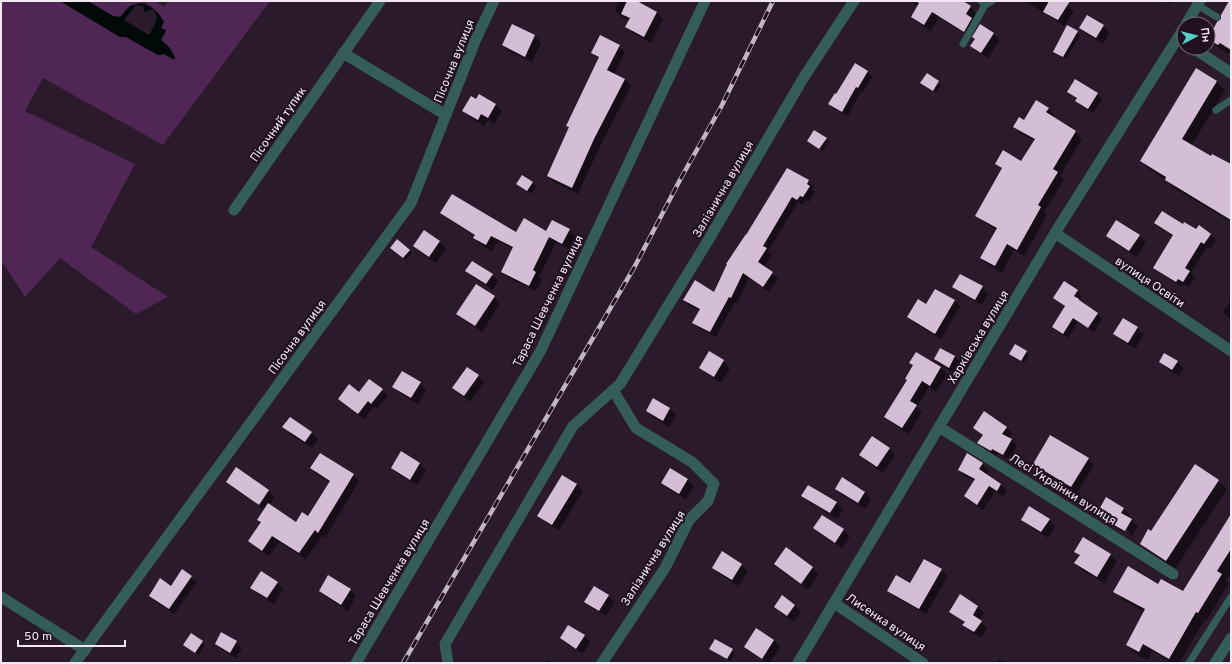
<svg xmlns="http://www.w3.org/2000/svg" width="1232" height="664" font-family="Overpass,sans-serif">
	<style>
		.green { fill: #502754 }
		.water { fill: #010a09; fill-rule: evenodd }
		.shadow { fill: #0007; fill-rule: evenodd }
		.building { fill: #d4bed5 }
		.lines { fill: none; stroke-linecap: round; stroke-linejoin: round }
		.service { stroke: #345d58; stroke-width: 7 }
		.minor { stroke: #345d58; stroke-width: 11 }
		.tertiary { stroke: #345d58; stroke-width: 11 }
		.rail-casing { stroke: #c1b5c2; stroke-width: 4.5 }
		.rail { stroke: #201021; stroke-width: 3; stroke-dasharray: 9; stroke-linecap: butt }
		.labels { text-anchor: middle; stroke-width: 4; stroke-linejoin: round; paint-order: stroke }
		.street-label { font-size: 12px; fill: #f2e7f3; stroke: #201021 }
	</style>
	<rect width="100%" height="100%" fill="#2a1a2b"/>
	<path class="green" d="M1,1H60L120,37H126L158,55L164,54L173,58C172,45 167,48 161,40L166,31L161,28L164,22L144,1L129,6L120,17L113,16L88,1H155L165,7L168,1H270L163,145L43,78L25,111L135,164L91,247L168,297L136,314L60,258L25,297L1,260Z"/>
	<path class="water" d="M60,1H88L113,16L120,17C124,14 127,8 131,6C146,0 157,9 164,22L161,28L166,30L161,40L169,47L175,57L174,60L164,54L158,55L126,37H120ZM136,5L143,6L145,13L149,10H153L157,16L156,22L149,35L124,20Z"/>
	<g class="shadow">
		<polygon points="619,1 635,1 657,13 663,19 651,43 633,33 627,27 630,21 622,17 615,10"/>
		<polygon points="910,1 961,1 970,7 976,13 972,20 977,25 970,37 939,17 931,31 918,23 912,17 918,6"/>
		<polygon points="1025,1 1062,1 1074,11 1065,26"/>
		<polygon points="1165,1 1172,1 1170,4"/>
		<polygon points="513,26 535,36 541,43 532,62 510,52 503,45"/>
		<polygon points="1103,26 1109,33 1103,44 1087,34 1080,28"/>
		<polygon points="1077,32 1080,35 1066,59 1054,52"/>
		<polygon points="993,33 1000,40 988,58 978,52 972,46"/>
		<polygon points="1231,38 1231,52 1230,51 1228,54 1219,48 1209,39"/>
		<polygon points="619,46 625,52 614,74 625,79 631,86 600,146 578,194 554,182 548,176 570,128 567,126 599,59 592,53"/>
		<polygon points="867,72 872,77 863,92 861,91 848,116 834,109 829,104 837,95"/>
		<polygon points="927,75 941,85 936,93 922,83"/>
		<polygon points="1216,81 1225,90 1191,146 1211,158 1231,166 1231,222 1174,188 1166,180 1149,169 1141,161"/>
		<polygon points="1068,92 1097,94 1102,99 1093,113 1081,106 1076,101 1077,99"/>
		<polygon points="480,95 496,105 502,111 494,124 488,120 484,126 470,117 463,111 476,100"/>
		<polygon points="1036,102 1048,109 1055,116 1054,118 1076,132 1082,139 1060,176 1064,180 1044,212 1047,215 1024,256 1014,250 1002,273 988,265 981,258 997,230 983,222 977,215 1002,169 997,164 1022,162 1035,141 1021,134 1014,127 1024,121"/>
		<polygon points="826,139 829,141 823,151 808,141"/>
		<polygon points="522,176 536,186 531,194 517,184"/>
		<polygon points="808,181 814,187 812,189 815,192 809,202 806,200 803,205 798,202 768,251 772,255 764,267 778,278 769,292 749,278 737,303 735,302 716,337 699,328 694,323 700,311 689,306 684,300 715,294 746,236"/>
		<polygon points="441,212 517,234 569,230 575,236 569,249 556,243 539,276 542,279 536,291 508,278 502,272 513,249 498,241 492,251 480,244 474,238 475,236 447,218"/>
		<polygon points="1155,223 1183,226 1210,234 1216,240 1210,249 1207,247 1191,273 1195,277 1189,287 1183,284 1182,287 1160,273 1155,268 1173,236 1161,229"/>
		<polygon points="425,231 440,242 446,248 436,263 420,252 414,246"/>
		<polygon points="1107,236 1139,236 1146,242 1136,257 1113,242"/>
		<polygon points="409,250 412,253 406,260 394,251"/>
		<polygon points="467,271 492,275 498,281 493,290 473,277"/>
		<polygon points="476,285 494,297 500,304 482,332 464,320 458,313"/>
		<polygon points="954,287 982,287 988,294 982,305 960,293"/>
		<polygon points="1077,291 1082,296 1079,300 1102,319 1094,332 1078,322 1068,338 1058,332 1053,327 1065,307 1054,298"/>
		<polygon points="954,300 960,306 941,339 914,323 909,317 927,305"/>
		<polygon points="1231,300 1231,320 1223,312"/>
		<polygon points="1137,328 1144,334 1135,349 1121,340 1114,334"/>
		<polygon points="940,349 955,357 961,363 956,374 941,366 935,359"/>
		<polygon points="1026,352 1029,355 1024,363 1010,354"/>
		<polygon points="710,353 723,361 730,368 721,383 707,374 700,368"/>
		<polygon points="1160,362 1177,362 1184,368 1179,376 1166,368"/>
		<polygon points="911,363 941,368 947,374 936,392 929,387 917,407 922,412 909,434 892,423 886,417 908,381 914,366"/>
		<polygon points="478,376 484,382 470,402 453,388"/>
		<polygon points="420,383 426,390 418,404 400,393 394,387"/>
		<polygon points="382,390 388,395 377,409 374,406 364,419 339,399 360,393"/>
		<polygon points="654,399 670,409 676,415 669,427 653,417 647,411"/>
		<polygon points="284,427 311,432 318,439 312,448 290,434"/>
		<polygon points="1006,427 1012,433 1009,438 1017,445 1009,460 998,454 997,456 984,448 979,443 983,436 974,428"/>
		<polygon points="889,448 895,455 883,473 867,462 860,455"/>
		<polygon points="402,452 420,464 426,470 417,485 398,474 392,468"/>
		<polygon points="1088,459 1094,465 1077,493 1040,470 1034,464"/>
		<polygon points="982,464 989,470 986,475 1000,484 1007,491 1003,496 995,492 983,510 971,502 965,496 975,481 965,476 959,470"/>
		<polygon points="311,468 353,475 359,481 325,538 322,536 306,559 279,542 269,556 256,548 250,541 262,523 265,510 233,488 227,482 268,491 275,497 269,505 296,524 309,517 330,482 317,475"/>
		<polygon points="563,476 577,484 583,491 559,530 545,522 539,515"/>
		<polygon points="842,478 865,492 871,499 865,509 842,495 836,488"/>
		<polygon points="688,480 694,486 686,499 669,489 662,483"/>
		<polygon points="1218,481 1227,489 1175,569 1150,552 1141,544 1151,532"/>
		<polygon points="802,496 836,503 843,509 837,519 809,502"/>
		<path d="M1107,499L1124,509L1130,515L1128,518L1138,526L1132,536L1104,521L1098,515ZM1104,518L1130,532L1129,534L1104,520Z"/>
		<polygon points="1022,519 1049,520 1055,526 1048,538 1029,526"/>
		<polygon points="1231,525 1231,571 1226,580 1229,583 1207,620 1205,619 1179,663 1172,663 1152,651 1148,660 1136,654 1127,645 1145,612 1123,600 1115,591 1159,585 1184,592"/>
		<polygon points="815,528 843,530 850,536 842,548 821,534"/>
		<polygon points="786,549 812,568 819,574 808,590 781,570 775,564"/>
		<polygon points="1075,552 1110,555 1117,561 1104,583 1082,570 1076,563 1080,556"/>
		<polygon points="741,565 748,571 739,586 719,574 713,567"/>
		<polygon points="182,570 197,582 174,614 155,601 150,595 171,587"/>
		<polygon points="941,570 948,576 926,614 895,597 889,590 910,584"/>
		<polygon points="277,583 283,589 274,604 258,594 252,587"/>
		<polygon points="350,590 356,596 348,611 326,597 320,591"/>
		<polygon points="608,596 615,602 606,616 592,608 586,602"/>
		<polygon points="961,596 978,607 984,613 979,621 987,628 981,638 970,631 964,625 965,623 950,612"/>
		<polygon points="795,605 801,612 794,622 782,614 775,607"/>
		<polygon points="757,630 774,640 780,647 770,663 767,663 752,653 746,647"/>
		<polygon points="584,636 590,642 583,654 567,644 561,638"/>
		<polygon points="202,642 205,645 198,655 184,645"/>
		<polygon points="236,642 242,648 236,658 222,650 216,644"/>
		<polygon points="710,649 732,650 735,653 730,661"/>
		<polygon points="999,659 1005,663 996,663"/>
		<polygon points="548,660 553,663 546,663"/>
	</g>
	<g class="building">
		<polygon points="627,1 637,1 657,12 644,37 625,27 630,18 621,14"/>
		<polygon points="915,1 963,1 971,6 966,14 972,18 964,32 932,12 924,25 911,17 919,3"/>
		<polygon points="1049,1 1070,1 1058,20 1043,12"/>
		<polygon points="1229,1 1231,1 1231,50 1220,43 1218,45 1208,39 1217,22 1221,19 1221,15"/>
		<polygon points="1087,15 1104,25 1096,38 1079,28"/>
		<polygon points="512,24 535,35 525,57 502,45"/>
		<polygon points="980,24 994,33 981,53 970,46 975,39 972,37"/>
		<polygon points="1067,25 1078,31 1063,57 1053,52"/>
		<polygon points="600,35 620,45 607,70 625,79 594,139 572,188 547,176 569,127 566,126 599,57 591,53"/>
		<polygon points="855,63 868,71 858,88 856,87 842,112 828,104 835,93 836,94"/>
		<polygon points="1196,68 1217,81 1182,139 1211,156 1212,154 1231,164 1231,220 1165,180 1166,177 1140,161"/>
		<polygon points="927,73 939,81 933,91 920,83"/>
		<polygon points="1075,79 1098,93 1088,109 1075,101 1077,98 1067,92"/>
		<polygon points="479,94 496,104 488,118 481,114 478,120 462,111 471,96 476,99"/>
		<polygon points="1036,100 1049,108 1046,112 1076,131 1053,169 1058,172 1038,205 1041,207 1017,250 1007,244 995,266 980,258 997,228 975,216 1002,168 995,164 1003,150 1021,161 1035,139 1013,127 1019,117 1024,120"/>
		<polygon points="814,130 827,138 819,149 807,141"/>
		<polygon points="787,168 809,180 807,184 810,186 803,197 800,196 797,200 792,197 763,246 767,248 758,262 773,272 763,287 743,273 731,298 729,297 710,332 692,323 700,309 683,300 695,280 714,292 727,264 726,264 746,234 746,235"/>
		<polygon points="522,175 533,182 527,191 516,184"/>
		<polygon points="452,194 516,232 524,218 546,231 552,220 570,229 562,244 549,237 533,270 536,272 529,286 501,272 513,247 491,236 486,245 473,238 475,235 440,213"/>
		<polygon points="1162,211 1183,224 1184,222 1196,229 1199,225 1211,234 1204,244 1201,242 1185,268 1190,271 1183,282 1178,279 1176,282 1153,268 1173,235 1154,223"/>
		<polygon points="1116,220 1140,235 1129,251 1106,236"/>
		<polygon points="424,230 440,241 429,257 413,246"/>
		<polygon points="397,239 410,250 403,258 390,248"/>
		<polygon points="472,261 493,274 486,284 465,271"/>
		<polygon points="960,274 983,286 975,300 952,287"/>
		<polygon points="1064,281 1078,290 1074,296 1079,299 1079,300 1098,313 1088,328 1073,318 1063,334 1052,327 1065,306 1053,298"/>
		<polygon points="476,284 495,296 475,326 456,314"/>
		<polygon points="935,289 955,300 935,334 907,317 918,299 926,304"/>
		<polygon points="1123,318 1138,327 1128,343 1113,334"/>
		<polygon points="1015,344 1027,351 1021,361 1009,354"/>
		<polygon points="940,348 955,356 949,368 934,359"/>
		<polygon points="709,351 724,360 714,377 699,368"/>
		<polygon points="916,352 941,367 930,386 922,381 910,401 917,405 902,428 884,417 907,380 905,379 913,365 909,363"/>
		<polygon points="1164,353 1178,361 1172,370 1159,362"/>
		<polygon points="467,367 479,375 464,396 452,388"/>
		<polygon points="402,371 421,382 411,398 392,387"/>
		<polygon points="369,379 383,389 371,404 368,401 358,414 338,399 349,384 359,392"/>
		<polygon points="653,398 670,408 663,421 646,411"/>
		<polygon points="984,411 1007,427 1002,434 1012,439 1003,455 992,449 991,451 977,443 983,435 973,428"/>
		<polygon points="290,417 312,432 305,442 282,427"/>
		<polygon points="1050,435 1089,458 1071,487 1033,464"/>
		<polygon points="872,436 890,448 877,467 859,455"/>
		<polygon points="401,451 420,463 410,480 391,468"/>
		<polygon points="320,453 354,474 318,533 315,530 299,553 272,536 262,551 248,541 261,522 257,520 268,503 296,522 302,512 308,516 330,481 310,468"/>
		<polygon points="967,453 983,463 979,469 1001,484 997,491 989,486 977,505 964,496 975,479 958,470"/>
		<polygon points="1195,464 1219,480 1166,561 1140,544 1148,529 1151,531"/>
		<polygon points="236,467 269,490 259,505 226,482"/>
		<polygon points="670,468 688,479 679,494 661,483"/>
		<polygon points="562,475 577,484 552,525 537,516"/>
		<polygon points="842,477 865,492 858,503 835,489"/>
		<polygon points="808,485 837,502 830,513 801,496"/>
		<polygon points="1106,497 1124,508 1121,513 1132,519 1125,531 1096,515"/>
		<polygon points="1029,506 1050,519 1041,532 1021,520"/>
		<polygon points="1231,514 1231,549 1217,571 1222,574 1198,613 1196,612 1169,659 1143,644 1139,652 1126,645 1145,609 1113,592 1128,566 1158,584 1161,579 1183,591"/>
		<polygon points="822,515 844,529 835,543 813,528"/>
		<polygon points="1083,537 1111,554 1097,577 1074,563 1080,555 1074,552"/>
		<polygon points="786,547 813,567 801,584 774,564"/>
		<polygon points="722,551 742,564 732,580 712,568"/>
		<polygon points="924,559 942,569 919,609 887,591 896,575 910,583"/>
		<polygon points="182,569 192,576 169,609 149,596 160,578 171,586"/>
		<polygon points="261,571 278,582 267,598 250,588"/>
		<polygon points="328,575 351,589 341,605 319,591"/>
		<polygon points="594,586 609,595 599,611 584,602"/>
		<polygon points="960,594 978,606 973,615 982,621 974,632 962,625 965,622 949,612"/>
		<polygon points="782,595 795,605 787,616 774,607"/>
		<polygon points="568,625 585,635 576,649 560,638"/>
		<polygon points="756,628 774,640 762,659 744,647"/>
		<polygon points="221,632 237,641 230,653 215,644"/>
		<polygon points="191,633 203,641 195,653 183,645"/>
		<polygon points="715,639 733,649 727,659 709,649"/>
	</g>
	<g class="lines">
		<g class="service">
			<polyline points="981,1 985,5 992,1"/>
			<polyline points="1197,5 1217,17"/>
			<polyline points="963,44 985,5"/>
			<polyline points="1216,110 1231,100"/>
			<polyline points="1189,663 1231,597"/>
		</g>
		<g class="minor">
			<polyline points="1193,48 1231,73"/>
			<polyline points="343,53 446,115"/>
			<polyline points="234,210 380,1"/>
			<polyline points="1055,233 1231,351"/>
			<polyline points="939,427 1173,574"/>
			<polyline points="1,597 85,650"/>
			<polyline points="834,603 923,663"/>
			<polyline points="75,663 411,203 476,39 494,1"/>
			<polyline points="448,663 445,644 573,426 620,384 706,244 804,77 854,1"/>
			<polyline points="602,663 665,568 689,520 708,501 714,484 692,462 636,428 613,390"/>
			<polyline points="1215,663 1231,638"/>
		</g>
		<g class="tertiary">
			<polyline points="1186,24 1200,1"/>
			<polyline points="356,663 540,352 705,1"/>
			<polyline points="798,663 1055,233 1184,28"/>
		</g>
		<g class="rail-casing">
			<polyline id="rail" points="403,663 635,266 681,178 721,107 773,1"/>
		</g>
		<use href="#rail" class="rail"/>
	</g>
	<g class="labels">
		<g class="street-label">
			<text transform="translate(454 61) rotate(-68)" y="4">Пісочна вулиця</text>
			<text transform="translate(278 124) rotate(-55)" y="4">Пісочний тупик</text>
			<text transform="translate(723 189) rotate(-60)" y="4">Залізнична вулиця</text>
			<text transform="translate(1150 282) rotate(34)" y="4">вулиця Освіти</text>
			<text transform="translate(548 301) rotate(-64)" y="4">Тараса Шевченка вулиця</text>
			<text transform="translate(297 337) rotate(-54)" y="4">Пісочна вулиця</text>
			<text transform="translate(978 337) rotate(-59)" y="4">Харківська вулиця</text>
			<text transform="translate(1063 489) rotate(32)" y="4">Лесі Українки вулиця</text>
			<text transform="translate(653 558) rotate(-58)" y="4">Залізнична вулиця</text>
			<text transform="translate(389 582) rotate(-59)" y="4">Тараса Шевченка вулиця</text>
			<text transform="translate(886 622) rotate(34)" y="4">Лисенка вулиця</text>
		</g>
	</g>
	<rect width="1232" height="664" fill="none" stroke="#f2e7f3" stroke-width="4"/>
	<g transform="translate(1196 36) rotate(83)"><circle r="19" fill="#201021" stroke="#746675"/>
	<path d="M0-3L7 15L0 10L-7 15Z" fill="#57cec2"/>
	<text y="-6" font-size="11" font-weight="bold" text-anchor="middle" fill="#f2e7f3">Пн</text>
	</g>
	<path d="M18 640v6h107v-6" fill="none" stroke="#f2e7f3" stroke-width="2"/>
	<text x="24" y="640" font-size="12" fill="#f2e7f3" stroke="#201021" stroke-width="3" paint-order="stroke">50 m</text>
</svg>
